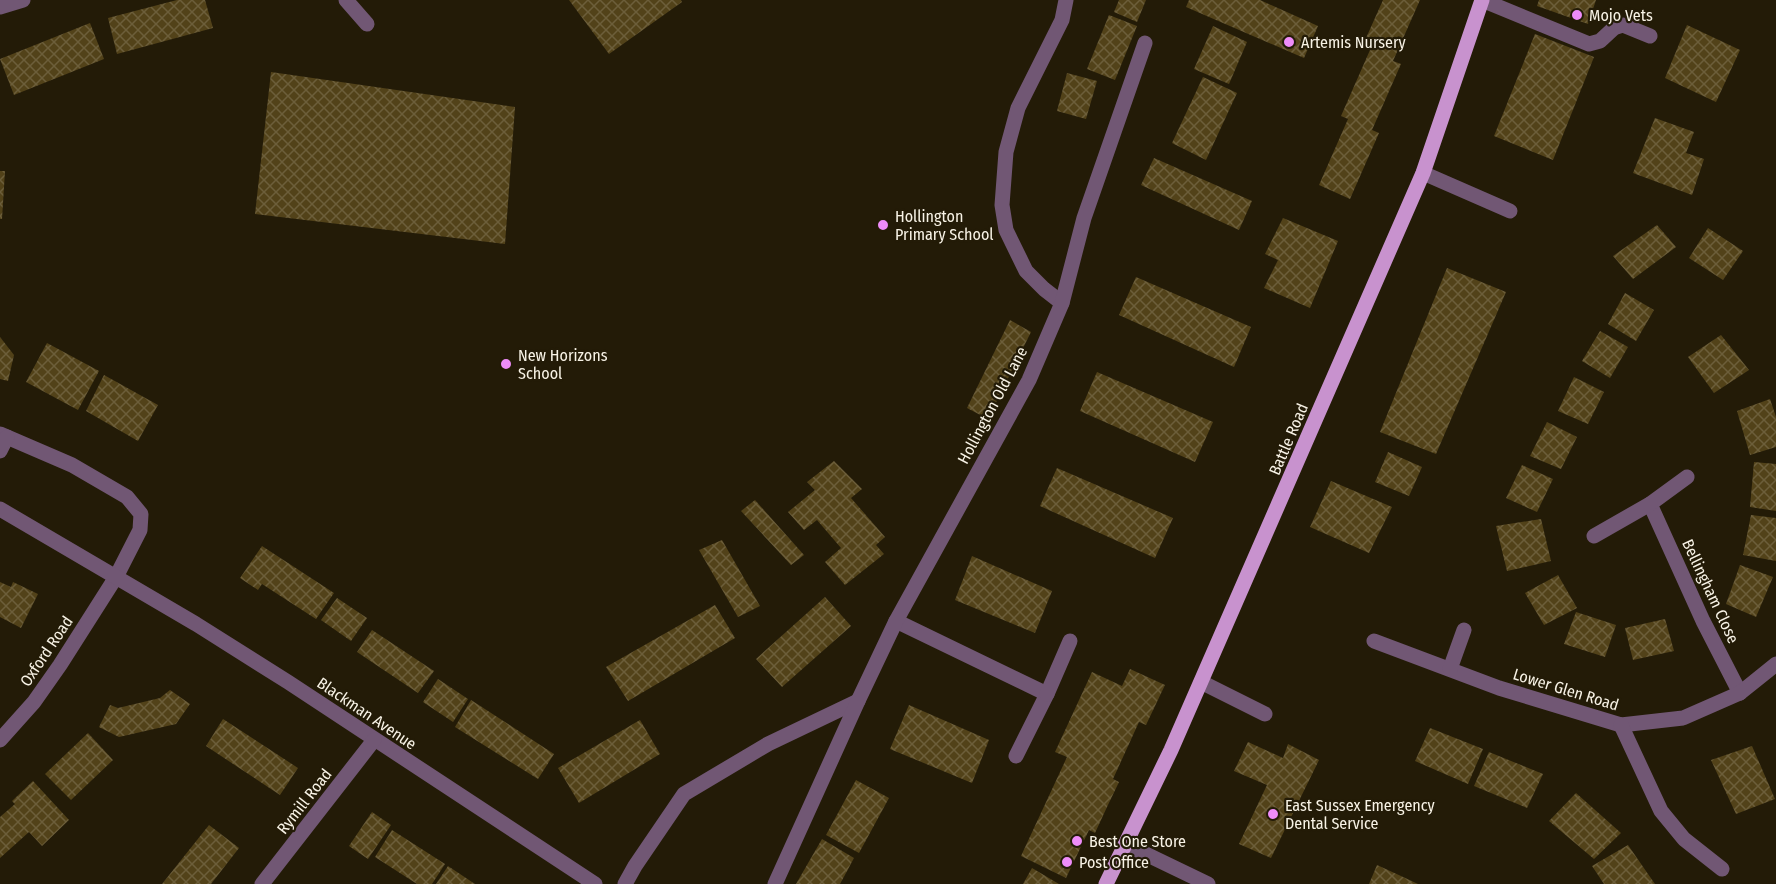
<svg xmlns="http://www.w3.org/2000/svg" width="1776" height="884" font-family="'Fira Sans Condensed',sans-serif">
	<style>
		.building { fill: url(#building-cross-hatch) }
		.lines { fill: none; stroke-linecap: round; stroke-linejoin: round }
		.minor { stroke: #715774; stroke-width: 15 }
		.major { stroke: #c892ce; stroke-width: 15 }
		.poi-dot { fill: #ee8cf9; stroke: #231b07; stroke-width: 2 }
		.labels { text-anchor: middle; stroke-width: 4.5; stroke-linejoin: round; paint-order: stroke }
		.poi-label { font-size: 16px; fill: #f8f3e6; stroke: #231b07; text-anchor: start }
		.street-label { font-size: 16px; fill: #f8f3e6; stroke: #231b07 }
	</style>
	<defs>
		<pattern id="building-cross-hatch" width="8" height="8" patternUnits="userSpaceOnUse" patternTransform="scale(1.5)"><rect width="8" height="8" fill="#524219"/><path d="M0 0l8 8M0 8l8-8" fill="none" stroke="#6c5e3a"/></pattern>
	</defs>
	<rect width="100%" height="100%" fill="#231b07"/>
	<g class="building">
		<polygon points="177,0 205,0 213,28 117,54 108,18"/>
		<polygon points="569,0 681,0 682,2 609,54"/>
		<polygon points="1119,0 1146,0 1137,22 1114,12"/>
		<polygon points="1189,0 1260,0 1318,26 1304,58 1186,7"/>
		<polygon points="1383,0 1420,0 1393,61 1401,64 1372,130 1379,133 1350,199 1319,185 1348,119 1341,116 1370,50 1362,47"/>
		<polygon points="1539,0 1596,0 1588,24 1537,6"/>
		<polygon points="1109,15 1137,26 1115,80 1087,69"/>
		<polygon points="90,23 104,59 14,95 0,59"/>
		<polygon points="1687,25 1740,50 1716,102 1665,78"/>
		<polygon points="1213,26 1247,42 1229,84 1194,69"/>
		<polygon points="1535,34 1594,57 1553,160 1494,136"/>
		<polygon points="271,72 515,107 505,244 255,214"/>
		<polygon points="1067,73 1097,81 1086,119 1057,111"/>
		<polygon points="1203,77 1237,93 1206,160 1172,143"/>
		<polygon points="1655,118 1694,132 1686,153 1704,159 1692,195 1633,173"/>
		<polygon points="1154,158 1252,201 1239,230 1141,185"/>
		<polygon points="0,171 5,171 2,219 0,219"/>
		<polygon points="1283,218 1338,241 1310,308 1264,288 1278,260 1265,254"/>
		<polygon points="1657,225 1676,247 1633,279 1613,256"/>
		<polygon points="1708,228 1743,251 1723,280 1689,258"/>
		<polygon points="1447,268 1506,292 1436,454 1380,432"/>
		<polygon points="1136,277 1251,327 1234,367 1119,315"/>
		<polygon points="1625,293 1654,310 1636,341 1608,324"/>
		<polygon points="1010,320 1031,332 988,419 967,408"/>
		<polygon points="1600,331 1628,347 1610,378 1582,361"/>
		<polygon points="1721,335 1749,370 1714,393 1688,357"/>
		<polygon points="0,337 14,355 8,381 0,379"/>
		<polygon points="47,343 99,371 78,410 26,382"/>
		<polygon points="1097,372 1213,422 1195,462 1080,411"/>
		<polygon points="104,375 158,405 138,441 86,411"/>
		<polygon points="1574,377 1604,392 1588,424 1558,411"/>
		<polygon points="1770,399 1776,417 1776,447 1750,455 1737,411"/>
		<polygon points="1547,422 1577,437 1561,469 1530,456"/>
		<polygon points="1388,452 1422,467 1409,496 1375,482"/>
		<polygon points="834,461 862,489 851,498 885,537 876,545 884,554 845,585 825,562 841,548 817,520 804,530 788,512 815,490 807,482"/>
		<polygon points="1754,462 1776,464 1776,511 1750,507"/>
		<polygon points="1522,465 1553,479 1537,512 1506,498"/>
		<polygon points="1057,468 1173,518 1155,558 1040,506"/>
		<polygon points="1331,481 1392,507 1369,553 1310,527"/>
		<polygon points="755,500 804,555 791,565 741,511"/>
		<polygon points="1751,515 1776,518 1776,561 1743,555"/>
		<polygon points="1541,519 1551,561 1507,571 1496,526"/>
		<polygon points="722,540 760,606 738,617 699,550"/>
		<polygon points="262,546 334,593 316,619 262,584 258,590 240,578"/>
		<polygon points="972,556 1052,591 1035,633 955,600"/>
		<polygon points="1740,565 1773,577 1756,617 1726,604"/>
		<polygon points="1558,575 1577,608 1544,625 1525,593"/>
		<polygon points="0,582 11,587 13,582 38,594 21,628 0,617"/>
		<polygon points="825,597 851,626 782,687 756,659"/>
		<polygon points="337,598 367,618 351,641 321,620"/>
		<polygon points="715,605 735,638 628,701 606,667"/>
		<polygon points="1576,612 1616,625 1605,657 1564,644"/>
		<polygon points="1665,619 1674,651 1633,660 1625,628"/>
		<polygon points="372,630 434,671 418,693 357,652"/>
		<polygon points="1130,669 1165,685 1146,725 1139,722 1113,779 1119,782 1107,807 1095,833 1089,830 1066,878 1021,856 1067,757 1055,752 1092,672 1122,686"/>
		<polygon points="438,679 468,699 453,722 423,702"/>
		<polygon points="170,690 190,704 176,724 119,737 99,727 110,705 118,708 160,698"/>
		<polygon points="471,700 554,754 538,779 455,727"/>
		<polygon points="909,705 989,740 972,783 890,749"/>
		<polygon points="223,719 298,768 280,795 206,746"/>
		<polygon points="640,720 660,754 579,803 558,768"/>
		<polygon points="1430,728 1483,749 1468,784 1415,761"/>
		<polygon points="88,733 113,760 71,800 45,774"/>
		<polygon points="1248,742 1283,758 1288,744 1319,760 1271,858 1239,844 1267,785 1234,771"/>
		<polygon points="1752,746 1775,799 1736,814 1711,760"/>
		<polygon points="1489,752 1543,774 1527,808 1474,786"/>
		<polygon points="856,780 889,798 859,853 826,835"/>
		<polygon points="33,781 69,820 42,846 29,832 0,858 0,817 15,804 12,801"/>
		<polygon points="1576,793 1621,833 1594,859 1549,821"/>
		<polygon points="372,812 391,825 368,859 349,846"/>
		<polygon points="209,825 239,848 211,884 162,884"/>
		<polygon points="392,830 445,864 432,884 417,884 375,857"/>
		<polygon points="822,839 854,858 846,873 840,884 796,884"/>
		<polygon points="1628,845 1648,874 1655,884 1604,884 1592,866"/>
		<polygon points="1377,865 1401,876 1418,884 1369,884"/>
		<polygon points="448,866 475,884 436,884"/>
		<polygon points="1032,868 1059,884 1023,884"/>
	</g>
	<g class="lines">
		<g class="minor">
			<polyline points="346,0 367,24"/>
			<polyline points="1482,0 1589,44 1600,41 1614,28 1623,25 1650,36"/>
			<polyline points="0,7 23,0"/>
			<polyline points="1423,173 1510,211"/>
			<polyline points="1062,303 1044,289 1026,271 1006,230 1002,205 1006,152 1018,108 1062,20 1066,0"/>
			<polyline points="0,434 72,465 127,497 141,514 140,530 116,577 60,665 34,702 0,740"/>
			<polyline points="0,451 7,437"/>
			<polyline points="1650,504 1703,621 1740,693"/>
			<polyline points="0,509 196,624 288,682 595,884"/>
			<polyline points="1594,536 1650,504 1687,477"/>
			<polyline points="896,621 1047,694 1016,756"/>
			<polyline points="1374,641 1499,688 1621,725 1683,718 1740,693 1776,664"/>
			<polyline points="1450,669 1464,630"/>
			<polyline points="1201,682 1265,714"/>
			<polyline points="1047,694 1070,641"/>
			<polyline points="1621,725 1661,811 1684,839 1722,869"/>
			<polyline points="1125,844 1208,884"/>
			<polyline points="262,884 374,740"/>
			<polyline points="625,884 635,866 684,794 768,744 858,701"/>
			<polyline points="775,884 858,701 896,621 1029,380 1062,303 1084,218 1145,43"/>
		</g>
		<polyline class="major" points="1106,884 1171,750 1423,173 1482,0"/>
	</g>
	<g class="poi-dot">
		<circle cx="1577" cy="15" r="6"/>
		<circle cx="1289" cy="42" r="6"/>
		<circle cx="883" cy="225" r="6"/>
		<circle cx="506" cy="364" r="6"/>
		<circle cx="1273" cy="814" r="6"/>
		<circle cx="1077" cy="841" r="6"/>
		<circle cx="1067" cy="862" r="6"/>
	</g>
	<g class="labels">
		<g class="poi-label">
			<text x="1589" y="21">Mojo Vets</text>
			<text x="1301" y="48">Artemis Nursery</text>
			<text x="895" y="222">Hollington<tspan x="895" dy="18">Primary School</tspan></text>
			<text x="518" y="361">New Horizons<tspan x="518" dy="18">School</tspan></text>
			<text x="1285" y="811">East Sussex Emergency<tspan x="1285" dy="18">Dental Service</tspan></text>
			<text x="1089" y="847">Best One Store</text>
			<text x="1079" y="868">Post Office</text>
		</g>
		<g class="street-label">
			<text transform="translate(992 405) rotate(-62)" y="6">Hollington Old Lane</text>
			<text transform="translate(1288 439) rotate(-67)" y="6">Battle Road</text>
			<text transform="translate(1711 591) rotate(65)" y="6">Bellingham Close</text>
			<text transform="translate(46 651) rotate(-56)" y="6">Oxford Road</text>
			<text transform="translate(1566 689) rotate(17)" y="6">Lower Glen Road</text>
			<text transform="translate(367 713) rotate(34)" y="6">Blackman Avenue</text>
			<text transform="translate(304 801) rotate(-52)" y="6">Rymill Road</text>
		</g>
	</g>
</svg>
